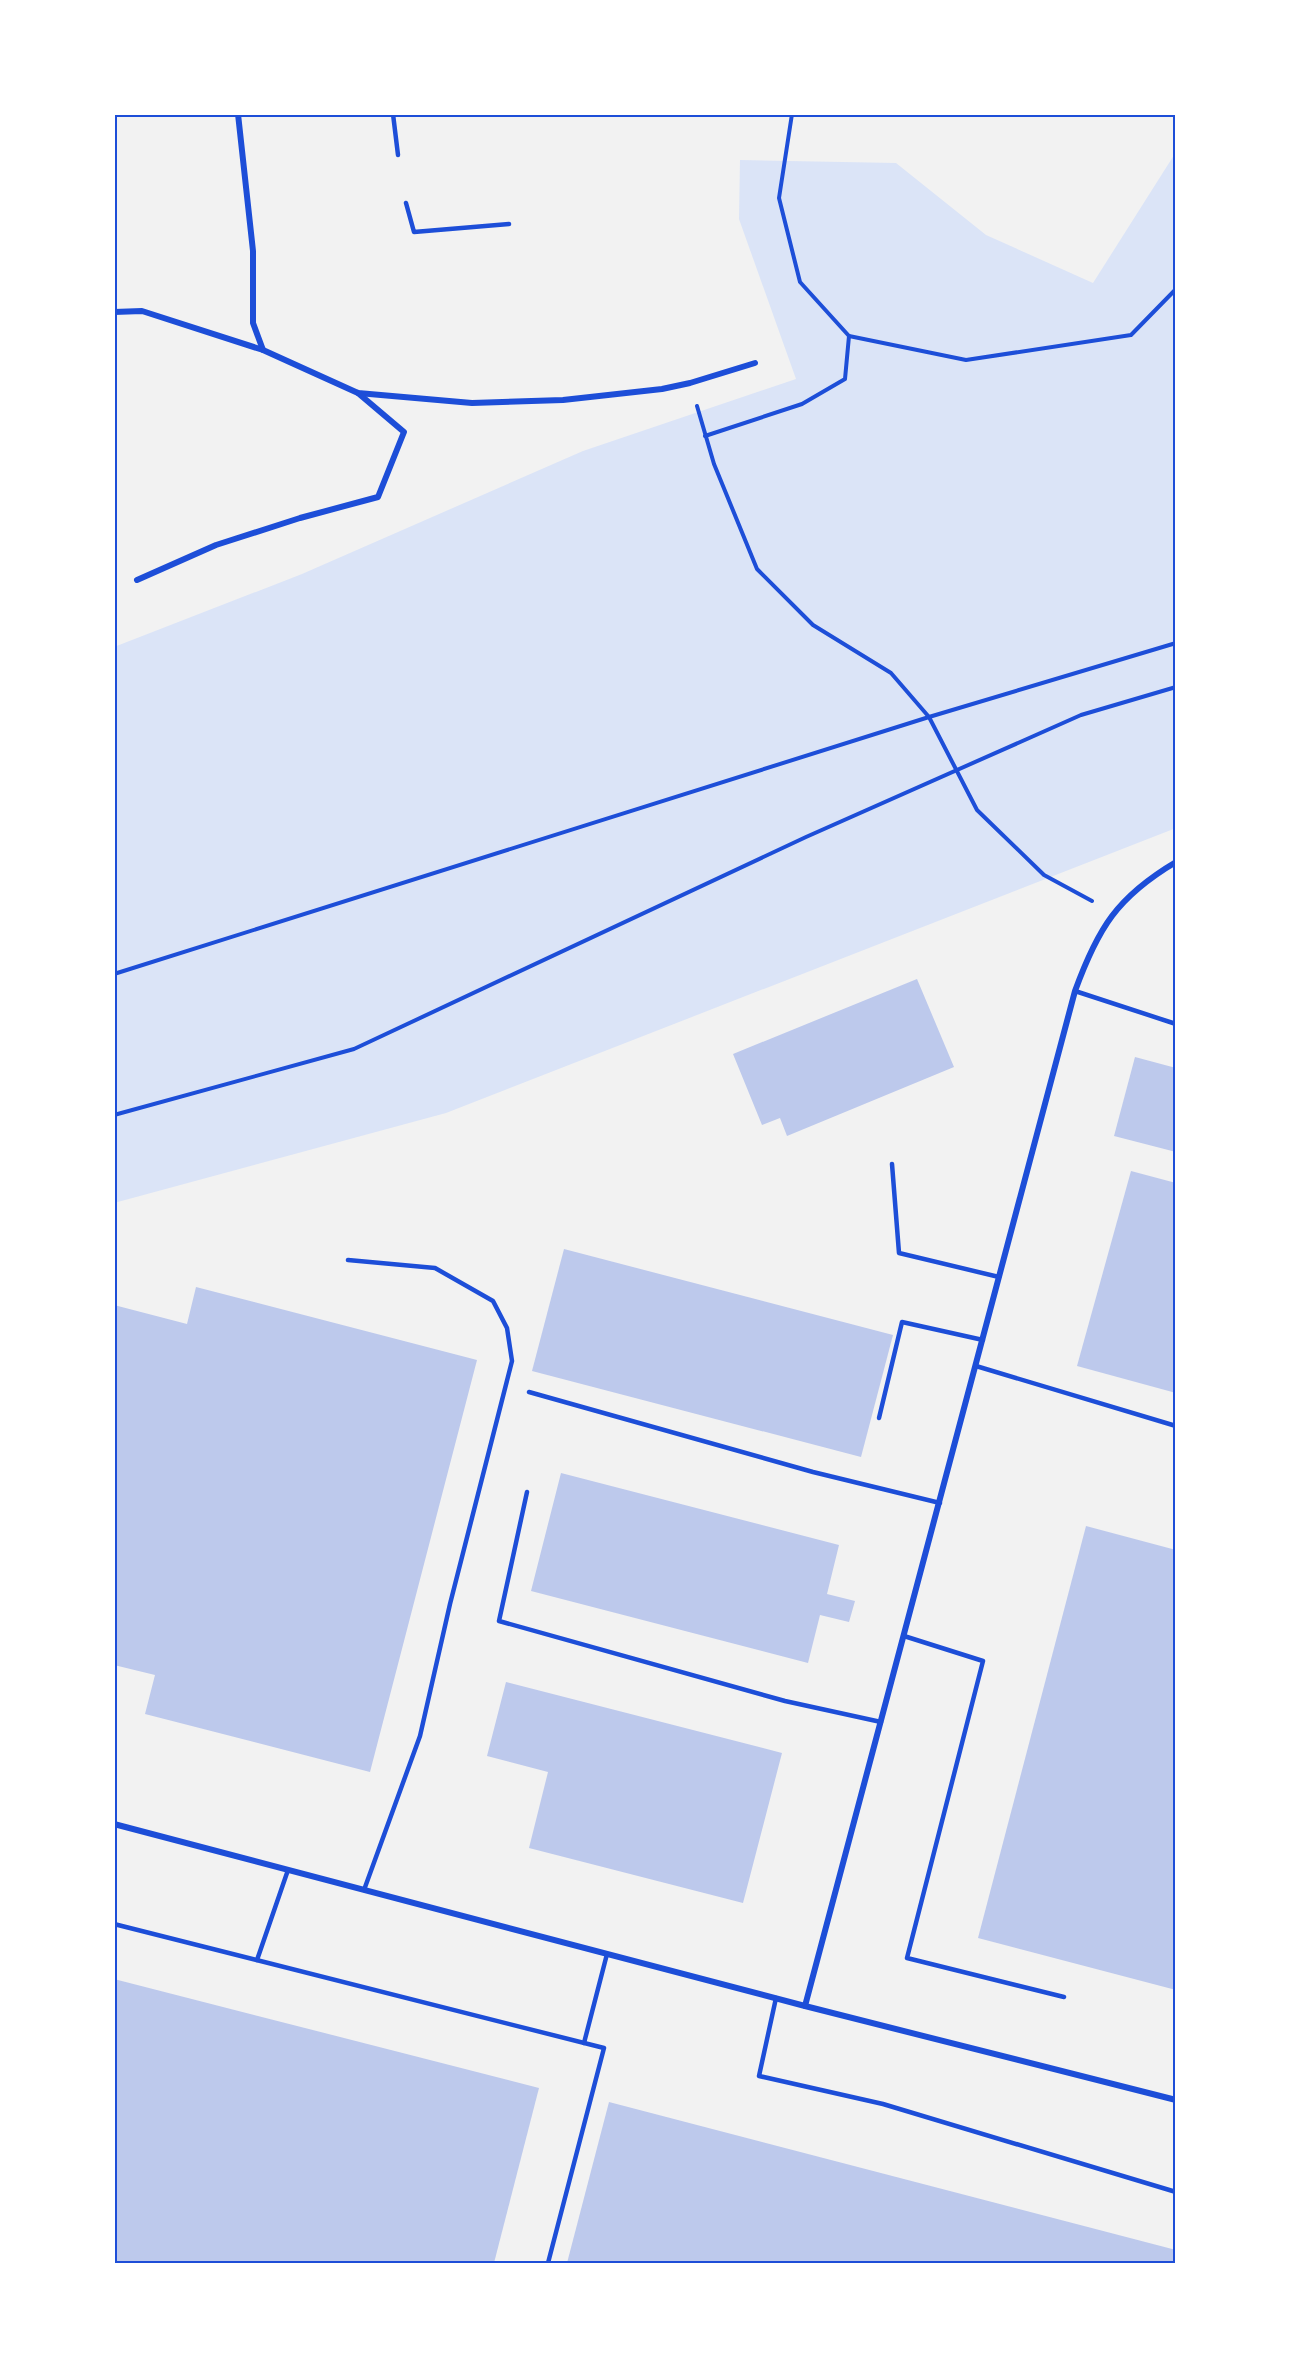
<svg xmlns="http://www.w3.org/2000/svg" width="1290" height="2377" font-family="'Fira Sans',sans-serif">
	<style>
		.green { fill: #dbe4f7 }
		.building { fill: #bdc9ec }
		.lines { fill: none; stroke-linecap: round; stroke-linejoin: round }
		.path { stroke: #1d4ed8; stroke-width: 4 }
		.service { stroke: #1d4ed8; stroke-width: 4.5 }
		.minor { stroke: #1d4ed8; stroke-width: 6 }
		.neatline { fill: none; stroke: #1d4ed8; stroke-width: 2 }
	</style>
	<rect width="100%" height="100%" fill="#f2f2f2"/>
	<polygon class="green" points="1176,152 1176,828 446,1113 114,1203 114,647 302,574 583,451 796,379 739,219 740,160 896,163 986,235 1093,283"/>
	<g class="building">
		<polygon points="917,979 954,1067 787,1136 780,1118 762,1125 733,1054"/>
		<polygon points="1135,1057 1176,1068 1176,1152 1114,1136"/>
		<polygon points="1131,1171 1176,1183 1176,1393 1077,1366"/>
		<polygon points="564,1249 893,1335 861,1457 532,1371"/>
		<polygon points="196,1287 477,1360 370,1772 145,1714 155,1675 114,1665 114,1305 187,1324"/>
		<polygon points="561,1473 839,1545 827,1594 855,1601 849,1622 820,1615 808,1663 531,1591"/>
		<polygon points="1086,1526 1176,1550 1176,1990 978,1938"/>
		<polygon points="506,1682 782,1753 743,1903 529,1848 548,1772 487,1756"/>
		<polygon points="114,1979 539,2088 494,2263 114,2263"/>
		<polygon points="609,2102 1176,2250 1176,2263 567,2263"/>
	</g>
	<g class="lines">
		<g class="path">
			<polyline points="792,114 779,198 800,282 849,336 966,360 1131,335 1176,289"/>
			<polyline points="697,406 714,464 757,569 813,625 891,673 929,717 977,810 1044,875 1092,901"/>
			<polyline points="705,436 802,404 845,379 849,336"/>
			<polyline points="114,974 929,717 1176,643"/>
			<polyline points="114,1115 354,1049 806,837 1081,715 1176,687"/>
		</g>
		<g class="service">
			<polyline points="393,114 398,155"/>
			<polyline points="406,203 414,232 509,224"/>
			<polyline points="1075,991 1176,1024"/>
			<polyline points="892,1164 899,1253 999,1277"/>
			<polyline points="348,1260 435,1268 493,1301 507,1328 512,1361 450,1604 420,1736 364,1890"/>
			<polyline points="976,1366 1176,1426"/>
			<polyline points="529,1392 813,1472 940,1503"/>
			<polyline points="879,1418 902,1322 983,1340"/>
			<polyline points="527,1492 499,1621 785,1701 881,1722"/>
			<polyline points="904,1636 983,1661 907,1958 1064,1997"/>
			<polyline points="114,1924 604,2048 548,2263"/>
			<polyline points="257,1960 288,1870"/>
			<polyline points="776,1998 759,2076 883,2104 1176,2192"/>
			<polyline points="584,2043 607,1954"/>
		</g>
		<g class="minor">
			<polyline points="238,114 253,251 253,323 263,350"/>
			<polyline points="114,312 142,311 263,350 358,393 472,403 563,400 662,389 690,383 755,363"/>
			<polyline points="137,580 216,545 300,518 378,497 404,432 358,393"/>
			<polyline points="114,1824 805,2006 1176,2100"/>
			<path d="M805,2006L1075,991C1098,928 1117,897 1176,862"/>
		</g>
	</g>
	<rect width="1290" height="2377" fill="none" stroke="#ffffff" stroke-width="231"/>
	<rect x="116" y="116" width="1058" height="2146" class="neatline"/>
</svg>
